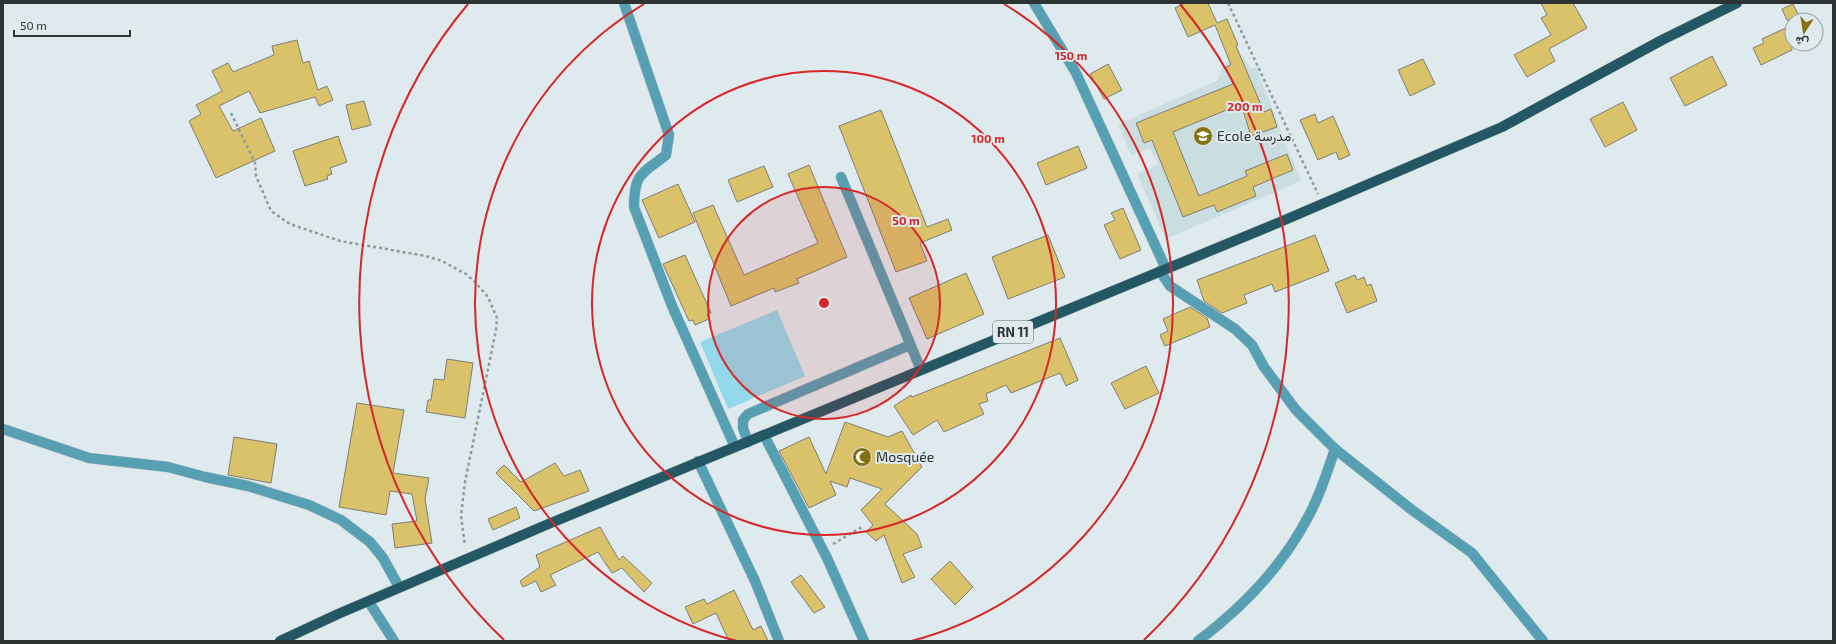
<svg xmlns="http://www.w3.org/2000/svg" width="1836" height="644" font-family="'Exo 2',Vazirmatn,sans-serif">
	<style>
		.built { fill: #cadee2 }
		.green { fill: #93d9ec }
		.building { fill: #d9c26a; stroke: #7f7d74 }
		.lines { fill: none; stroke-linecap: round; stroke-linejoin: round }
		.minor-casing { stroke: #bbc5c8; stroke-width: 11 }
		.major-casing { stroke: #bbc5c8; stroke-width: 11 }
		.path { stroke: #91999c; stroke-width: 2.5; stroke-dasharray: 3 3; stroke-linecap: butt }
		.minor { stroke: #579fb2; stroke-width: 10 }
		.major { stroke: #245764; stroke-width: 10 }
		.ring { fill: none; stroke: #d62828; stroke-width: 2 }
		.labels { text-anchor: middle; stroke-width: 4; stroke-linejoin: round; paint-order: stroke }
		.shield { fill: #deeaed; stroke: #62696b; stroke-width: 1 }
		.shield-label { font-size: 13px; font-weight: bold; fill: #2d3233 }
		.poi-label { font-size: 14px; fill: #2d3233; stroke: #deeaed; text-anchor: start }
		.centre { fill: #d62828; stroke: #deeaed; stroke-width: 2 }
		.ring-label { font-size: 12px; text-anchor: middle; font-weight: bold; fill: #d62828; stroke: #deeaed; stroke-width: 4; stroke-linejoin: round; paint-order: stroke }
	</style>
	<rect width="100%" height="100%" fill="#deeaed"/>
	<polygon class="built" points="1244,56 1250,69 1256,67 1301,181 1166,239 1137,174 1158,165 1150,148 1131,155 1118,124 1217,81 1224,64"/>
	<polygon class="green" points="777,310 805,376 728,409 700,342"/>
	<g class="building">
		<polygon points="1185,3 1208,3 1217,23 1227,19 1238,45 1236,46 1264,112 1271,109 1277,127 1251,136 1241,104 1173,132 1199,196 1247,176 1245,171 1287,154 1293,170 1253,187 1256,196 1217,212 1214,205 1183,217 1152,140 1144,143 1136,123 1233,84 1226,67 1231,65 1215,25 1188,37 1175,8"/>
		<polygon points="1541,3 1573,3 1587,28 1549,49 1555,61 1527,77 1514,55 1551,35 1541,18 1547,15"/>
		<polygon points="1793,4 1801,20 1787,20 1782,9"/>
		<polygon points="1792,25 1792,50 1761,65 1753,48 1764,43 1762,39"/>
		<polygon points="297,40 303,63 309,61 318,90 327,86 333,100 319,106 315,97 260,113 249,91 219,106 233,131 261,118 275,151 216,178 189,121 201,114 196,105 222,91 212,71 228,63 233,72 274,55 272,46"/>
		<polygon points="1712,56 1727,85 1685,106 1670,78"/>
		<polygon points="1423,59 1435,84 1410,96 1398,70"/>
		<polygon points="1108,64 1122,90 1104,99 1090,74"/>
		<polygon points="364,101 371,125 352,130 346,105"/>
		<polygon points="1623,102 1637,130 1605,147 1590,119"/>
		<polygon points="881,110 927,227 948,219 952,230 920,243 927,261 896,272 839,126"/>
		<polygon points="1315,114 1318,123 1333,116 1350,155 1339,160 1336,152 1318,160 1300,120"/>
		<polygon points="338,136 347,162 330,168 332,174 327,176 328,179 305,186 293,151"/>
		<polygon points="1078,146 1087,168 1046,185 1037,163"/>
		<polygon points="809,165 847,257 797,279 799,283 775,292 774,288 731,306 693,213 713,205 744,275 818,243 788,174"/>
		<polygon points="764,166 773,187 737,202 728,180"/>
		<polygon points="678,184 695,222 659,238 642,200"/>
		<polygon points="1123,208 1141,250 1120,259 1104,225 1115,220 1111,213"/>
		<polygon points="1048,235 1065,277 1008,299 992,257"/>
		<polygon points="1315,235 1329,271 1275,292 1272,284 1244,295 1247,303 1222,313 1204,301 1197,280"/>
		<polygon points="685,255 711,313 707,315 709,319 695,325 693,320 689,321 663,264"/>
		<polygon points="966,273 984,314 927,339 909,298"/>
		<polygon points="1355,275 1357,280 1364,277 1367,286 1371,284 1377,301 1347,313 1335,283"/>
		<polygon points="1190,307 1207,318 1210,327 1165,346 1160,335 1168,331 1163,319"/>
		<polygon points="1060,338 1078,380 1066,386 1060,373 1011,393 1006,385 986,394 988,401 979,404 984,414 944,432 937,420 913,435 894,406 911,395 912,397"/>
		<polygon points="447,359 473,363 465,418 426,412 428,400 431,400 434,379 444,380"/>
		<polygon points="1146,366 1159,393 1125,409 1111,383"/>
		<polygon points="357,403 404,410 393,473 429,478 425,499 432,543 395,548 392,524 417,521 412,494 390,491 386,515 339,507"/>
		<polygon points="845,422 888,437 902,431 922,467 885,504 917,534 922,547 903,554 915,577 902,583 884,535 876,541 866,532 873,525 861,510 882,489 850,478 847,487 830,481 836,495 809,508 779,451 809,437 826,474"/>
		<polygon points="234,437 277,444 271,483 228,475"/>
		<polygon points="555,463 564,476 580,470 589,491 534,511 496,473 504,465 521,482"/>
		<polygon points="516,507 520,518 493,530 488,519"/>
		<polygon points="600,527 619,560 623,556 652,583 644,592 622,568 612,573 598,552 550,575 556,585 541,592 536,581 523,587 520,581 540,567 536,555"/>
		<polygon points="950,561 973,587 955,605 931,579"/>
		<polygon points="801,575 825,607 814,613 791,582"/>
		<polygon points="734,590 753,630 761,626 768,641 729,641 716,613 693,624 685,607 704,599 707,604"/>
	</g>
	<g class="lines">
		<g class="minor-casing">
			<g id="minor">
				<path d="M624,3L669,135L666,155C642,174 634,173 634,207L672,306L735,447"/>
				<polyline points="1034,3 1076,73 1166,269"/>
				<polyline points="841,177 921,370"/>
				<polyline points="1160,271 1170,286 1235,329 1252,345 1264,367 1296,410 1335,449 1412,510 1472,553 1543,641"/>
				<polyline points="3,429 89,458 168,467 205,477 248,486 309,505 341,520 370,542 383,558 399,587"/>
				<polyline points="764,435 827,558 864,641"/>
				<polyline points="748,442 743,428 743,420 748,414 910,345"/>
				<polyline points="698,461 755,581 779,641"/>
				<polyline points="369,602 394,641"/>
				<path d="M1198,641C1243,607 1282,567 1308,517C1320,496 1327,472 1335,449"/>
			</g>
		</g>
		<g class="major-casing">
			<polyline id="major" points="280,641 338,614 546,525 1280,222 1462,144 1502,127 1662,40 1737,3"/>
		</g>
		<g class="path">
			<polyline points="1228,3 1318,194"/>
			<polyline points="231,113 255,163 256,176 271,211 290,224 340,241 426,256 442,261 466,274 475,282 488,297 497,318 496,330 465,482 461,516 465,546"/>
			<polyline points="833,544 862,527"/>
		</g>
		<use href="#minor" class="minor"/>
		<use href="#major" class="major"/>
	</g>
	<circle cx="824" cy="303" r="116" fill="#d62828" fill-opacity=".12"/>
	<g class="ring">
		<circle cx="824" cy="303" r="116"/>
		<circle cx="824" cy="303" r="232"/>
		<path d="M737 641A349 349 0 0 1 644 4M1004 4A349 349 0 0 1 911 641"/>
		<path d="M504 640A465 465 0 0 1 468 4M1180 4A465 465 0 0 1 1144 640"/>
	</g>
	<defs>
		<g id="school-disc" transform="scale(1)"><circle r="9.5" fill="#857111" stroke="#deeaed"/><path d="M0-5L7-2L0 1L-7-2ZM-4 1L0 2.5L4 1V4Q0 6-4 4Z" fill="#fff"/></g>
		<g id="mosque-disc" transform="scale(1)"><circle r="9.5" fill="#857111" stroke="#deeaed"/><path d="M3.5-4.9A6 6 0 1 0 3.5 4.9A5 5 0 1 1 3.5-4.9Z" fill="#fff"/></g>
	</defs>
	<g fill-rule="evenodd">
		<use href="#school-disc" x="1203" y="136"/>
		<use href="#mosque-disc" x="862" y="457"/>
	</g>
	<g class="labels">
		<rect class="shield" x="993" y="321" width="40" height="22" rx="3"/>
		<g class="shield-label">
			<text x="1013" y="337">RN 11</text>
		</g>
		<g class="poi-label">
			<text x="1217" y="141">Ecole مدرسة</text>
			<text x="876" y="462">Mosquée</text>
		</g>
	</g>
	<circle cx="824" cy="303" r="6" class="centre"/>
	<g class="ring-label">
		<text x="1071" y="60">150 m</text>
		<text x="1245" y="111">200 m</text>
		<text x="988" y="143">100 m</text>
		<text x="906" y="225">50 m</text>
	</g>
	<rect width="1836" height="644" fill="none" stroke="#2d3233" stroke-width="8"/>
	<g transform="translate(1804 32) rotate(192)"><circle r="19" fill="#deeaed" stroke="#97a0a3"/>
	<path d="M0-3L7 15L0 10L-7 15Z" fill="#857111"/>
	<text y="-6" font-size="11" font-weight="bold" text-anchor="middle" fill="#2d3233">ش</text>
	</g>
	<path d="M14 30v6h116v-6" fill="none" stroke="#2d3233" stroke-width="2"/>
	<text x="20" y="30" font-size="12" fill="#2d3233" stroke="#deeaed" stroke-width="3" paint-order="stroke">50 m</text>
</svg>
